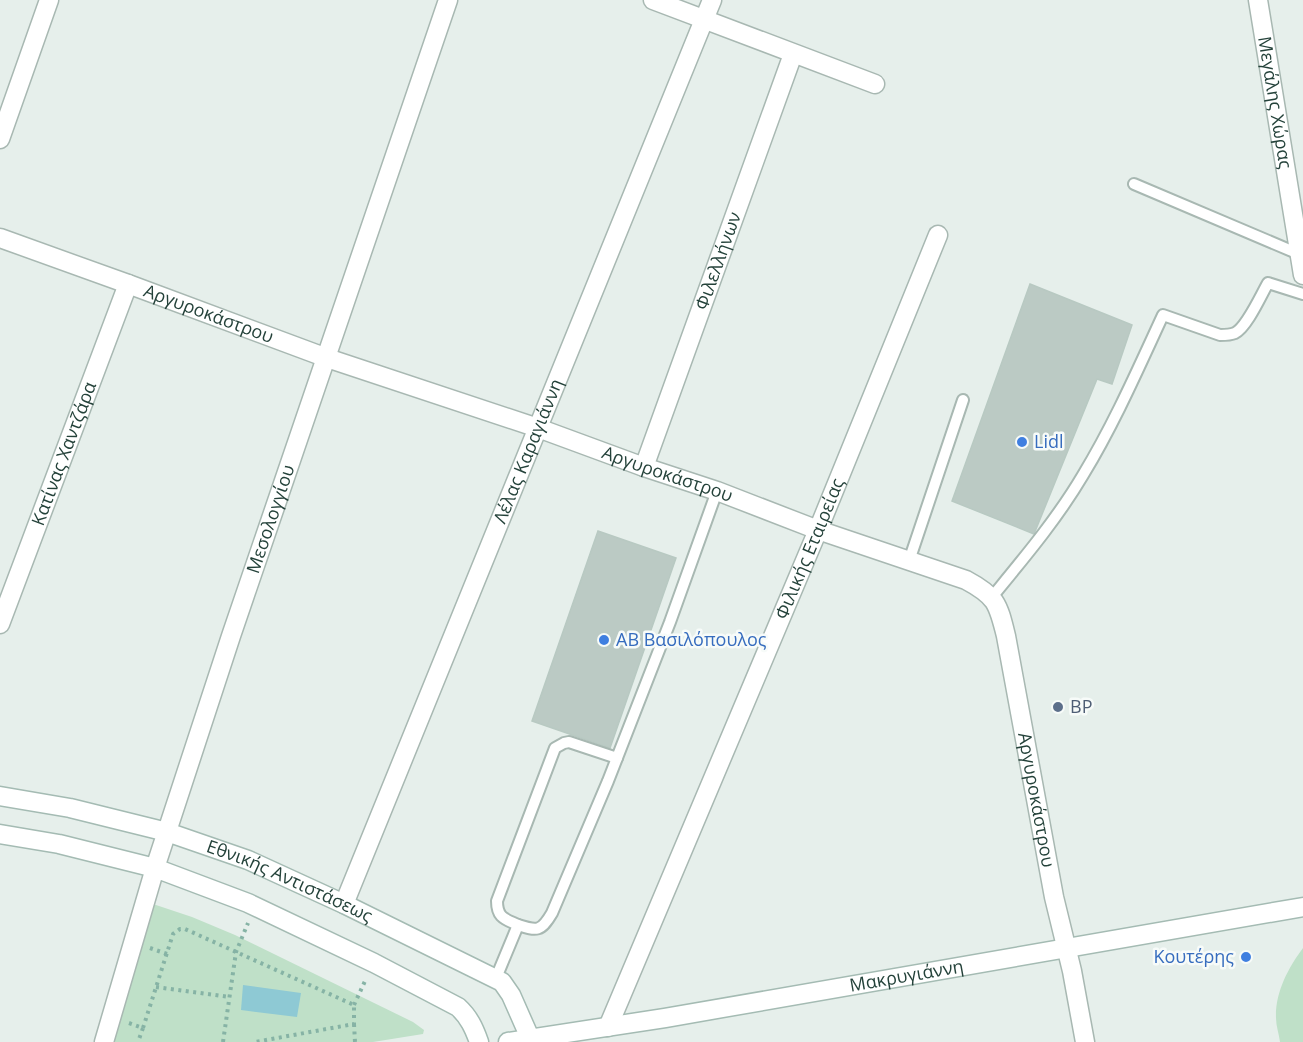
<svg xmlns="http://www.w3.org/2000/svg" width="1303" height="1042" font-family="'Open Sans',sans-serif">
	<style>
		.green { fill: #bfe0c8 }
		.water { fill: #8ec9d4 }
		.building { fill: #bbcac4; stroke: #b8c9c2; stroke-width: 1.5 }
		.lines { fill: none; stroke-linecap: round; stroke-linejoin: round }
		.service-casing { stroke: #a8b8b2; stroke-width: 14 }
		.minor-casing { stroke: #a8b8b2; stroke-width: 21 }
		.tertiary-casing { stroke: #a8b8b2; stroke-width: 21 }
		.secondary-casing { stroke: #a4bbb3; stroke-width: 21 }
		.path { stroke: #86b3a5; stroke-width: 4; stroke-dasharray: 3 4.5; stroke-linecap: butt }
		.service { stroke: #fff; stroke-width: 10 }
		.minor { stroke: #fff; stroke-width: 18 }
		.tertiary { stroke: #fff; stroke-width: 18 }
		.secondary { stroke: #fff; stroke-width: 18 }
		.shop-dot { fill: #3f7fe0; stroke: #f7fbf9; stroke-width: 2 }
		.service-dot { fill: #5c6f8a; stroke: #f7fbf9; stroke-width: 2 }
		.labels { text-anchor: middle; stroke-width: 5; stroke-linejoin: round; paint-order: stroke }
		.street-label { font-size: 18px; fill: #24423a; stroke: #f7fbf9 }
		.shop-label { font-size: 18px; fill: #366cbe; stroke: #f7fbf9; text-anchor: start }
		.service-label { font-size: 18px; fill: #4e5e75; stroke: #f7fbf9; text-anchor: start }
	</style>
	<rect width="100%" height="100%" fill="#e6efeb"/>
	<g class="green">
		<polygon points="153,904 192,917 235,935 413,1022 424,1030 423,1034 373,1042 113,1042"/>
		<path d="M1303,948V1042H1280C1279,1034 1276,1026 1276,1018C1275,993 1288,968 1303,948Z"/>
	</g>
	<polygon class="water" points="243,985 301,993 297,1017 241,1010"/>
	<g class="building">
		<polygon points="1030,284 1132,325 1112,384 1097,379 1034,534 952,501"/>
		<polygon points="598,531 676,558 610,748 532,721"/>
	</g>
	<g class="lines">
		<g class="service-casing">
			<g id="service">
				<polyline points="1134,184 1299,254 1303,253"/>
				<polyline points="909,561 963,400"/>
				<path d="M992,597C1024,558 1057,519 1083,475C1114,424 1138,369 1163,315L1220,335C1225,335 1230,335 1235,333C1247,327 1261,295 1268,283L1303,294"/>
				<path d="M518,925C505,919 497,918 497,901L555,748L564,743L569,742L617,758"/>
				<path d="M496,978L518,925C537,931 541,932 552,913L608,781L670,622L717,491"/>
			</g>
		</g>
		<g class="minor-casing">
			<g id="minor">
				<polyline points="653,0 875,84"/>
				<polyline points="0,139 49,0"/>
				<path id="s1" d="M0,238L128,284L327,358L538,428L644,467L717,491L818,530L966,580C996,596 998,603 1006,636L1054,897L1072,971L1085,1042"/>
				<path id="s2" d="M644,467L793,54"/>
				<path id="s3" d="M0,624L128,284"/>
				<path id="s4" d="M344,904L712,0"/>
				<path id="s5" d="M608,1027L818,530L938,235"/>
				<path id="s6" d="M104,1042L155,868L231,636L448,0"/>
			</g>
		</g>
		<g class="tertiary-casing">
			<g id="tertiary">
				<path id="s7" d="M1258,0L1303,275"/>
			</g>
		</g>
		<g class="secondary-casing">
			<g id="secondary">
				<path id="s8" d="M0,796L70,808L167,832L248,860L344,904L502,982L511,995L530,1038"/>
				<path d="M0,834L59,844L155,868L248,903L374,963L458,1007C469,1017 474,1028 479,1042"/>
				<path id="s9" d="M508,1042L665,1018L1303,907"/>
			</g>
		</g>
		<g class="path">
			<polyline points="150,948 167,954"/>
			<polyline points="156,987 230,997"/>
			<polyline points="354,1005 365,981"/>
			<polyline points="129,1023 143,1028 138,1042"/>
			<polyline points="354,1024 355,1042"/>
			<polyline points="143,1028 173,934 180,929 185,929 354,1005 354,1024 255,1042"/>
			<polyline points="223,1042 236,952 248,923"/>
		</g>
		<use href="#service" class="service"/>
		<use href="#minor" class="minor"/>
		<use href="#tertiary" class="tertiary"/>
		<use href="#secondary" class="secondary"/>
	</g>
	<g class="shop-dot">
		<circle cx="1022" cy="442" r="6"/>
		<circle cx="604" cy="640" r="6"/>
		<circle cx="1246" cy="957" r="6"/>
	</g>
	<circle class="service-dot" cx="1058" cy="707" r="6"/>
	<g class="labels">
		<g class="street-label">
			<text dy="6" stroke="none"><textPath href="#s7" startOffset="104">Μεγάλης Χώρας</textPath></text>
			<text dy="6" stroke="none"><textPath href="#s2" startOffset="219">Φιλελλήνων</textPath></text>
			<text dy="6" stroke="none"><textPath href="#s1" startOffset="222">Αργυροκάστρου</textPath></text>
			<text dy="6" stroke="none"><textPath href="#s4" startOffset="489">Λέλας Καραγιάννη</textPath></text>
			<text dy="6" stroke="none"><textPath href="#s3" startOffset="182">Κατίνας Χαντζάρα</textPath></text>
			<text dy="6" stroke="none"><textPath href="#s1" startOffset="708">Αργυροκάστρου</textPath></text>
			<text dy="6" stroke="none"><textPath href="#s6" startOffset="549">Μεσολογγίου</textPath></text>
			<text dy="6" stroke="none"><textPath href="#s5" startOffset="519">Φιλικής Εταιρείας</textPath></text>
			<text dy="6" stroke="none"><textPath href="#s1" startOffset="1264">Αργυροκάστρου</textPath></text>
			<text dy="6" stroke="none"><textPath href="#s8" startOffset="303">Εθνικής Αντιστάσεως</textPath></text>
			<text dy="6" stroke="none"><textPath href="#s9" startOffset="404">Μακρυγιάννη</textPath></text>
		</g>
		<g class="shop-label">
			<text x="1034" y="448">Lidl</text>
			<text x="616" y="646">ΑΒ Βασιλόπουλος</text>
			<text x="1234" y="963" text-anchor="end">Κουτέρης</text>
		</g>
		<g class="service-label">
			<text x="1070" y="713">BP</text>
		</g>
	</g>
</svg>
